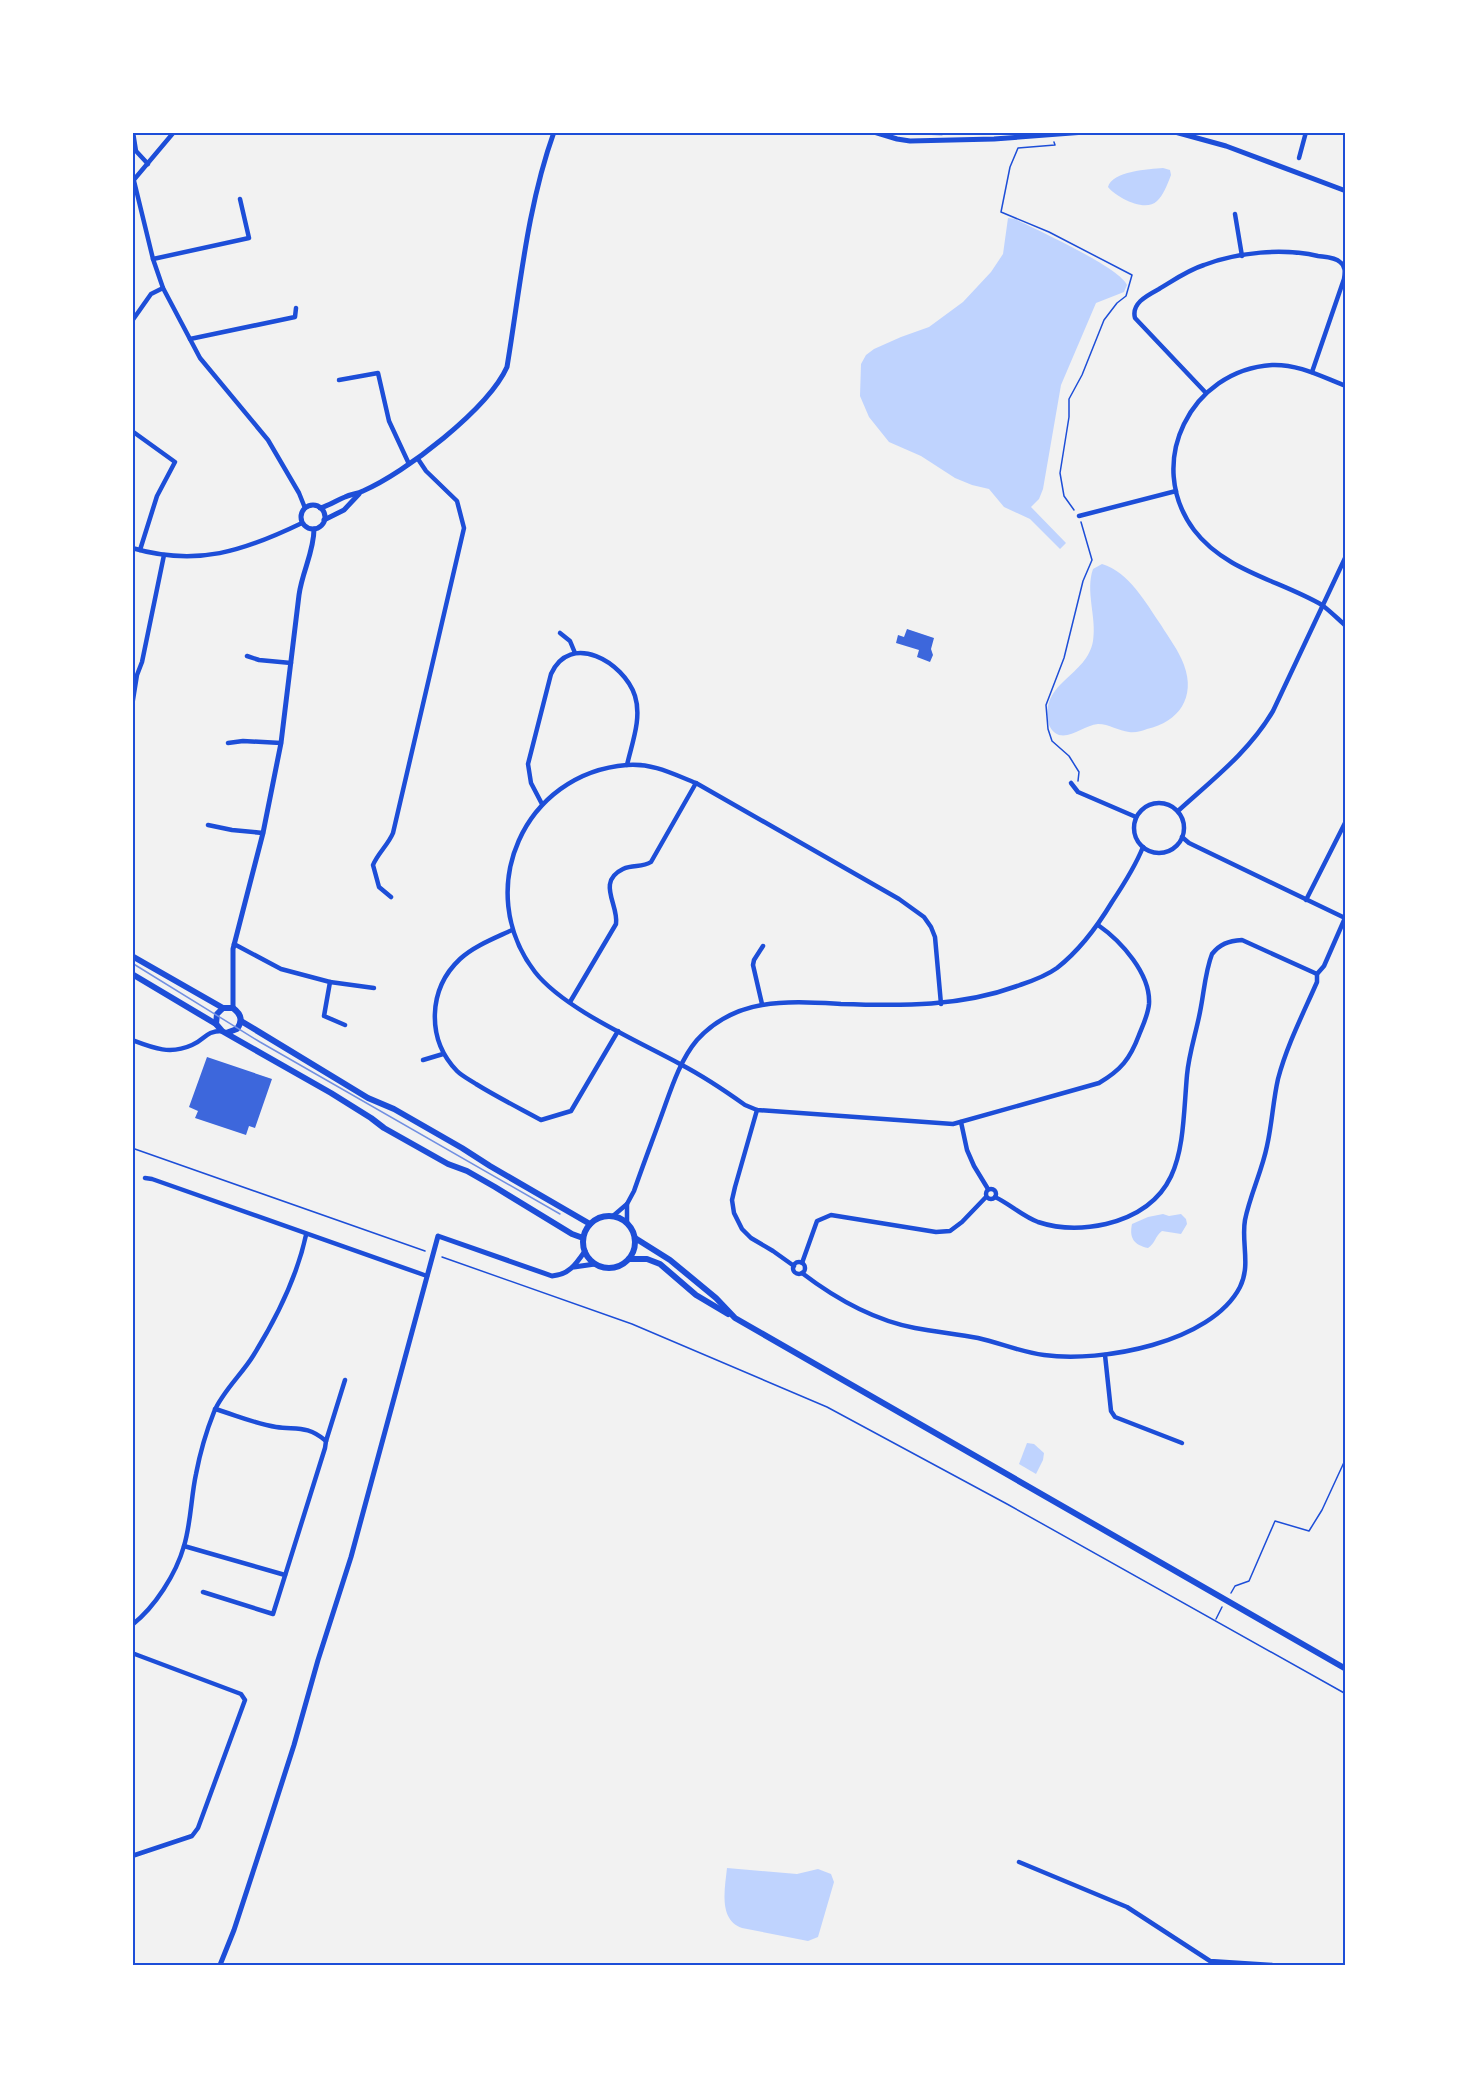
<svg xmlns="http://www.w3.org/2000/svg" width="1478" height="2097" font-family="Ubuntu,sans-serif">
	<style>
		.water { fill: #bfd3fe }
		.building { fill: #3d67dc }
		.lines { fill: none; stroke-linecap: round; stroke-linejoin: round }
		.path { stroke: #1d4ed8; stroke-width: 1.5 }
		.minor { stroke: #1d4ed8; stroke-width: 4.5 }
		.tertiary { stroke: #1d4ed8; stroke-width: 5 }
		.secondary { stroke: #1d4ed8; stroke-width: 6 }
		.tram { stroke: #7290e2; stroke-width: 1.5 }
		.neatline { fill: none; stroke: #1d4ed8; stroke-width: 2 }
	</style>
	<rect width="100%" height="100%" fill="#f2f2f2"/>
	<g class="water">
		<path d="M1163,168L1170,170L1171,175C1168,183 1163,196 1157,201C1145,213 1116,197 1108,187C1112,171 1149,169 1163,168Z"/>
		<path d="M1008,218L1015,219C1037,230 1119,267 1127,285L1124,292L1096,303L1061,385L1043,489L1039,499L1031,507L1066,543L1060,549L1030,519L1004,507L989,489L972,485L955,478L921,456L889,442L869,417L860,396L861,364L866,355L874,349L901,337L929,327L963,302L991,272L1003,254Z"/>
		<path d="M1102,564C1129,572 1146,603 1161,625C1169,638 1179,651 1184,665C1196,697 1179,722 1147,729C1142,731 1135,733 1129,732C1119,731 1109,724 1098,724C1085,725 1072,738 1059,735C1053,733 1049,727 1048,721C1042,681 1087,676 1093,641C1097,617 1085,592 1093,569Z"/>
		<path d="M1163,1214L1169,1216L1181,1214L1186,1219L1187,1224L1181,1234L1162,1231C1155,1236 1155,1244 1148,1248C1134,1245 1129,1238 1132,1224L1148,1217Z"/>
		<polygon points="1027,1443 1034,1444 1044,1453 1043,1460 1036,1474 1019,1464"/>
		<path d="M727,1868L797,1874L818,1869L831,1874L834,1882L818,1937L808,1941L742,1928C718,1920 725,1888 727,1868Z"/>
	</g>
	<g class="building">
		<polygon points="907,629 934,638 931,649 933,655 930,662 917,657 919,650 896,643 898,635 904,637"/>
		<polygon points="207,1057 272,1079 255,1128 249,1126 246,1135 195,1118 198,1111 189,1107"/>
	</g>
	<g class="lines">
		<g class="path">
			<polyline points="1054,142 1055,145 1018,148 1010,167 1001,212 1049,232 1132,275 1126,296 1117,303 1104,320 1082,375 1069,399 1069,417 1060,473 1064,496 1074,510"/>
			<polyline points="1078,781 1079,772 1069,756 1052,741 1048,729 1046,705 1064,658 1083,581 1092,560 1081,522"/>
			<polyline points="132,1148 425,1251"/>
			<polyline points="442,1257 632,1324 827,1407 1007,1504 1346,1694"/>
			<polyline points="1231,1593 1235,1586 1249,1581 1275,1521 1309,1531 1322,1510 1346,1458"/>
			<polyline points="1216,1619 1222,1607"/>
		</g>
		<g class="minor">
			<polyline points="133,132 136,151 148,164"/>
			<polyline points="899,132 942,133"/>
			<polyline points="1344,132 1346,133"/>
			<polyline points="1299,158 1306,132"/>
			<polyline points="134,181 153,259 163,288 200,358 268,440 299,493 305,508"/>
			<polyline points="132,182 174,132"/>
			<polyline points="1235,214 1242,256"/>
			<polyline points="153,259 249,238 240,199"/>
			<polyline points="132,321 151,294 163,288"/>
			<polyline points="190,339 295,317 296,308"/>
			<polyline points="339,380 378,373 389,421 409,464"/>
			<path d="M1346,386C1322,377 1299,364 1272,365C1191,370 1144,463 1194,530C1225,571 1279,580 1322,605C1330,611 1338,619 1346,626"/>
			<path d="M1206,393L1135,318C1131,303 1148,295 1159,289C1174,280 1188,270 1204,265C1239,252 1282,248 1318,256C1325,257 1335,257 1340,262C1346,266 1345,273 1344,279L1312,372"/>
			<polyline points="132,431 175,462 157,496 140,550"/>
			<polyline points="1079,516 1176,491"/>
			<path d="M132,548C197,567 244,551 302,523"/>
			<polyline points="560,633 570,641 575,653"/>
			<polyline points="247,656 259,660 291,663"/>
			<polyline points="132,706 137,675 142,662 164,555"/>
			<polyline points="228,743 243,741 281,743"/>
			<polyline points="1071,783 1078,792 1136,817"/>
			<circle cx="1159" cy="828" r="25"/>
			<path d="M542,804L531,783L528,764L551,674C570,631 624,662 635,696C642,718 632,743 627,765"/>
			<path d="M1178,811C1212,780 1249,752 1273,711L1346,556"/>
			<polyline points="208,825 232,830 263,833"/>
			<path d="M391,897L379,887L373,865C378,853 388,845 393,833L464,528L457,501L426,471L418,459"/>
			<polyline points="1306,900 1346,821"/>
			<path d="M512,930C495,938 474,946 460,959C428,989 426,1039 457,1071C462,1076 470,1080 476,1084C497,1097 519,1108 541,1120L571,1111L618,1031"/>
			<polyline points="234,944 281,969 330,982 324,1016 345,1025"/>
			<polyline points="330,982 374,988"/>
			<path d="M570,1002L616,924C619,905 596,882 623,869C633,864 642,868 651,862L696,783"/>
			<polyline points="762,1004 753,965 754,960 763,946"/>
			<path d="M941,1004L935,937L931,927L924,917L899,899L696,783C673,774 653,763 627,765C524,773 472,890 535,972C564,1009 638,1041 680,1064C703,1076 724,1090 745,1105L757,1110L953,1124L1099,1083C1121,1070 1130,1059 1139,1035C1143,1025 1148,1015 1149,1004C1151,974 1121,941 1098,925"/>
			<path d="M132,1040C153,1048 170,1055 192,1045C206,1039 205,1031 222,1031"/>
			<polyline points="423,1060 443,1054"/>
			<polyline points="757,1110 735,1187 732,1200 734,1213 742,1229 751,1238 773,1251 794,1266"/>
			<polyline points="961,1122 967,1150 974,1166 988,1189"/>
			<polyline points="145,1178 152,1179 427,1276"/>
			<circle cx="991" cy="1194" r="5"/>
			<path d="M995,1197C1010,1204 1022,1216 1038,1222C1059,1229 1084,1229 1106,1224C1187,1204 1181,1143 1187,1075C1189,1053 1196,1033 1200,1012C1204,993 1205,972 1212,954C1220,944 1228,941 1242,940L1317,974"/>
			<path d="M613,1216L627,1204L634,1191C643,1165 653,1139 662,1114C671,1089 680,1060 697,1040C736,997 788,1001 841,1004C902,1006 961,1007 1020,985C1032,981 1046,976 1057,968C1080,950 1097,927 1112,902C1124,884 1135,867 1143,847"/>
			<polyline points="627,1223 627,1204"/>
			<circle cx="799" cy="1268" r="6"/>
			<polyline points="802,1263 817,1221 831,1215 936,1232 950,1231 962,1222 986,1197"/>
			<path d="M802,1273C836,1299 873,1320 915,1328C936,1332 957,1334 978,1338C1000,1343 1021,1352 1044,1355C1101,1363 1211,1343 1240,1287C1251,1265 1241,1242 1245,1220C1250,1195 1262,1171 1267,1146C1272,1124 1273,1101 1278,1079C1287,1045 1303,1014 1317,982V974L1324,966L1345,918L1189,843L1182,837"/>
			<polyline points="1105,1355 1111,1411 1115,1417 1182,1443"/>
			<path d="M215,1409C235,1415 256,1424 276,1427C297,1430 307,1425 326,1441"/>
			<polyline points="184,1546 285,1575"/>
			<polyline points="203,1592 273,1614 325,1448 326,1441 345,1380"/>
			<path d="M132,1625C155,1607 176,1574 184,1546C191,1523 191,1497 196,1474C200,1453 206,1432 214,1412C222,1392 242,1374 253,1356C276,1319 297,1277 306,1235"/>
			<polyline points="132,1653 241,1694 245,1700 198,1828 192,1836 132,1856"/>
			<polyline points="1019,1862 1127,1907 1210,1961 1272,1965"/>
		</g>
		<g class="tertiary">
			<polyline points="874,132 897,139 910,141 994,139 1085,132"/>
			<polyline points="1175,132 1226,146 1346,191"/>
			<circle cx="313" cy="517" r="12"/>
			<path d="M320,508C329,506 337,500 345,497C351,494 357,494 363,491C405,473 488,409 507,367C520,289 527,207 554,132"/>
			<polyline points="324,520 344,510 359,494"/>
			<path d="M233,1008V949L263,833L281,743L299,595C302,572 314,552 314,529"/>
			<polyline points="574,1267 595,1264"/>
			<path d="M220,1965L234,1930L268,1826L294,1745L318,1660L351,1557L438,1236L552,1276C569,1275 576,1264 585,1251"/>
		</g>
		<g class="secondary">
			<polyline points="132,956 223,1008"/>
			<polyline points="132,974 216,1024"/>
			<polyline points="241,1021 368,1098 394,1109 462,1148 490,1166 590,1224"/>
			<path d="M226,1033L237,1029C243,1021 241,1014 233,1008H223L217,1014L216,1024L222,1031L331,1093L371,1118L384,1128L448,1164L467,1171L495,1187L572,1234L583,1238"/>
			<circle cx="609" cy="1242" r="26"/>
			<polyline points="635,1238 670,1260 716,1298 735,1318 1346,1669"/>
			<polyline points="629,1259 647,1259 660,1264 696,1295 728,1314"/>
		</g>
		<polyline class="tram" points="132,963 260,1042 560,1214"/>
	</g>
	<rect width="1478" height="2097" fill="none" stroke="#ffffff" stroke-width="267"/>
	<rect x="134" y="134" width="1210" height="1830" class="neatline"/>
</svg>
